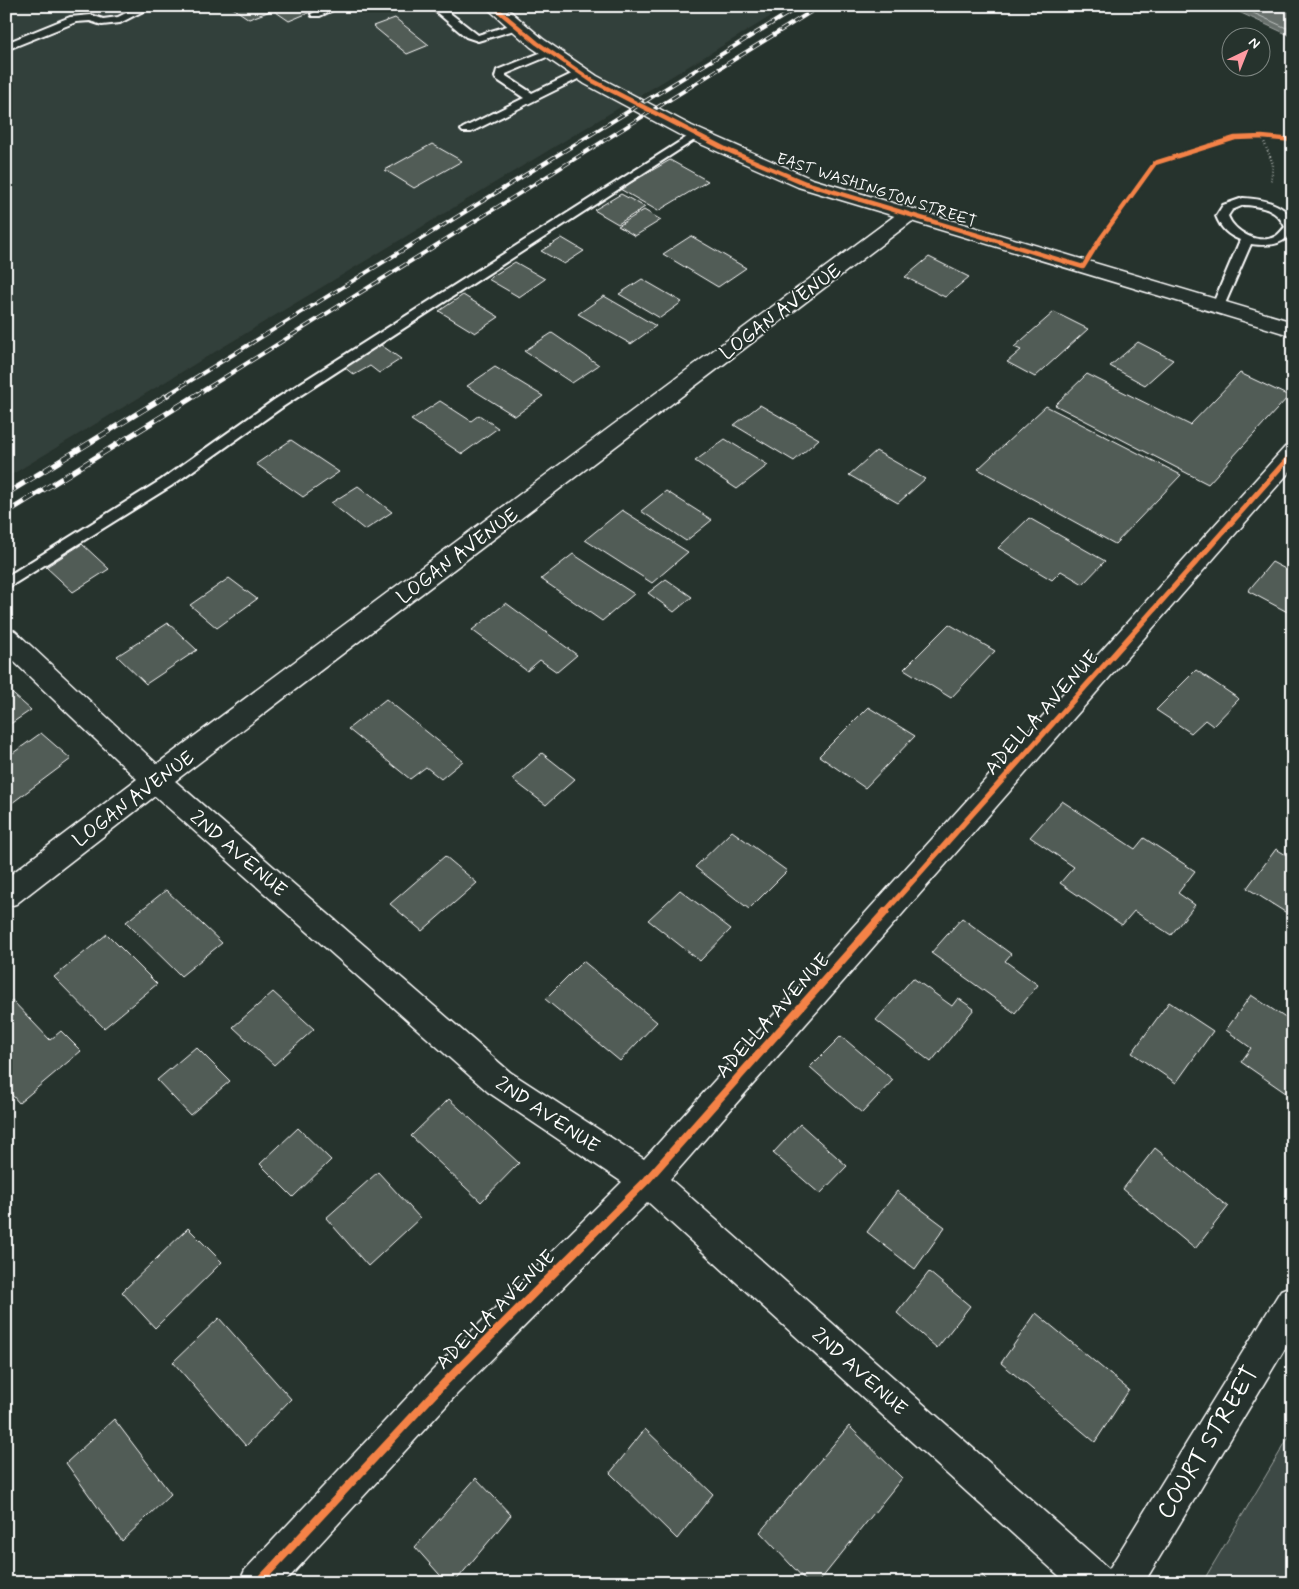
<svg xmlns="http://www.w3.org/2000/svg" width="1299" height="1589" font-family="Mynerve,sans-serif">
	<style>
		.built { fill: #333f3a }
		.green { fill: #3e4944; stroke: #9ea4a2 }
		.water { fill: #67706c; stroke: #a4a9a7 }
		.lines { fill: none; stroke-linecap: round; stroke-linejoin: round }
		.shore { stroke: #c2c6c4; stroke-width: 1 }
		.building { fill: #515c57; stroke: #fff }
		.service-casing { stroke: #fff; stroke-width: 4 }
		.minor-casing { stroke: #fff; stroke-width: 3 }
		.tertiary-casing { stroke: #fff; stroke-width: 3 }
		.path { stroke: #fff; stroke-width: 2.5; stroke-dasharray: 0.5 2.5; stroke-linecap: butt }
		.service { fill: #26332d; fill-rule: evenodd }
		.minor { fill: #26332d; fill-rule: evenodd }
		.tertiary { fill: #26332d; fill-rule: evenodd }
		.rail-far1-casing { stroke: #fff; stroke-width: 4 }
		.rail-casing { stroke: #fff; stroke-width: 5.5 }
		.rail-far1 { stroke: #26332d; stroke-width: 2.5; stroke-dasharray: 8; stroke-linecap: butt }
		.rail { stroke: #26332d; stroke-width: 4; stroke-dasharray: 11; stroke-linecap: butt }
		.cycleway-far2-casing { stroke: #26332d; stroke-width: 7 }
		.cycleway-far1-casing { stroke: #26332d; stroke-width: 9 }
		.cycleway-casing { stroke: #26332d; stroke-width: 11 }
		.cycleway-far2 { stroke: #f48246; stroke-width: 4.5 }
		.cycleway-far1 { stroke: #f48246; stroke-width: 5.5 }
		.cycleway { stroke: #f48246; stroke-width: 8 }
		.labels { text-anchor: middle; stroke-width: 4; stroke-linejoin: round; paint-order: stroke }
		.far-street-label { font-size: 16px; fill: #fff; stroke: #26332d }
		.street-label { font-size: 20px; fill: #fff; stroke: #26332d }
		.near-street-label { font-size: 24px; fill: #fff; stroke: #26332d }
	</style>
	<rect width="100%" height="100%" fill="#26332d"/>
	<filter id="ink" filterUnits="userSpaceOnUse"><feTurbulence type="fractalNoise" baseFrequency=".02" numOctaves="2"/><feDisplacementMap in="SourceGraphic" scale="10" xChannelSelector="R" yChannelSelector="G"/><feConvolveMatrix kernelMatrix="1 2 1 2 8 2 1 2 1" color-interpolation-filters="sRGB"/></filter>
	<g filter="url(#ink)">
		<g class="built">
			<polygon points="6,6 484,6 528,43 627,103 6,478"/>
			<polygon points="501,6 788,6 636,98 593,75"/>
		</g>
		<polygon class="green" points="1293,1430 1293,1583 1202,1583"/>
		<polygon class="water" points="1226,6 1293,6 1293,37"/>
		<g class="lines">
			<polyline class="shore" points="1238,6 1293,31"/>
		</g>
		<g class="building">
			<polygon points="230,6 325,6 289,21 273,10 249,19"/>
			<polygon points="395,18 429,45 407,54 373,26"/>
			<polygon points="432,144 462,161 414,188 385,170"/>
			<polygon points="670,160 708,181 658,211 620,189"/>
			<polygon points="621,194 645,207 618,224 594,210"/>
			<polygon points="644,210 661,220 635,236 618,226"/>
			<polygon points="691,236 746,268 718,287 663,254"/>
			<polygon points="562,238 584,251 564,264 541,251"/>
			<polygon points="929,257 969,277 945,297 905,277"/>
			<polygon points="515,262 545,279 519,297 488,279"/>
			<polygon points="642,279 682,302 660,318 619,294"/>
			<polygon points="463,295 499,317 475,333 439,311"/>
			<polygon points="604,296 656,326 631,344 578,314"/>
			<polygon points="1054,312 1088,329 1035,377 1007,362 1021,350 1014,347"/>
			<polygon points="552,333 599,365 572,383 524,351"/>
			<polygon points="1138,342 1173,360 1145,385 1110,366"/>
			<polygon points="381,345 401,359 379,373 370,366 354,375 344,367"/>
			<polygon points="495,367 543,396 515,416 467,386"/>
			<polygon points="1240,373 1289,396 1208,484 1055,405 1087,374 1190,425"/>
			<polygon points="440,401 471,421 479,415 498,428 462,454 411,420"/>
			<polygon points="760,405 819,439 794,461 734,425"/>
			<polygon points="1046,406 1181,475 1115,544 978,469"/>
			<polygon points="725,439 768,465 737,489 695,461"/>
			<polygon points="291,440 339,472 303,497 256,464"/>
			<polygon points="876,451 925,479 898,503 849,475"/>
			<polygon points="358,486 392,512 365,530 331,503"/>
			<polygon points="666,491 712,520 686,541 641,511"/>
			<polygon points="622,510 688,552 652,583 585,540"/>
			<polygon points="1029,518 1105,561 1083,584 1061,571 1052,580 998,548"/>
			<polygon points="82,544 109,569 73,592 46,567"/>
			<polygon points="573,554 634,594 602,621 541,579"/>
			<polygon points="1272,562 1293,573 1293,615 1248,591"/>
			<polygon points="229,578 257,599 217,628 190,605"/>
			<polygon points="666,579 692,597 674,612 648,593"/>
			<polygon points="506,603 577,655 557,672 540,660 527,671 472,630"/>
			<polygon points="168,623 197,650 146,684 117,656"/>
			<polygon points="949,624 995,651 951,698 904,669"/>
			<polygon points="1196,670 1239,699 1213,726 1205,720 1191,733 1156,710"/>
			<polygon points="6,688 31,710 6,727"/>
			<polygon points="386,699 463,761 441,779 426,767 410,779 348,729"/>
			<polygon points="868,707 915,736 865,788 819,756"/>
			<polygon points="41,733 71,759 12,803 6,797 6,758"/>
			<polygon points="542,753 575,779 546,805 512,779"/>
			<polygon points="1062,801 1135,849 1144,838 1195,871 1178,893 1195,905 1171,935 1134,911 1122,925 1060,883 1074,867 1030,837"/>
			<polygon points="732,831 787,871 749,909 695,867"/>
			<polygon points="1276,849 1293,859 1293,917 1247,888"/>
			<polygon points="445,856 477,883 422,931 390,904"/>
			<polygon points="166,890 222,943 181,976 126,922"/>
			<polygon points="680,890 731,929 700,961 648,920"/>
			<polygon points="962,918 1011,954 1005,961 1038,985 1015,1013 931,953"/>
			<polygon points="107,934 157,984 104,1028 54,977"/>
			<polygon points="583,961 657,1022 620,1061 545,999"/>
			<polygon points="913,978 952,1006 958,998 974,1009 931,1062 876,1020"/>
			<polygon points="273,992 314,1029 274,1065 233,1027"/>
			<polygon points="1251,995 1293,1023 1293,1098 1241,1062 1251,1048 1226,1030"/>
			<polygon points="12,1000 50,1040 61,1031 81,1051 19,1103 6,1088 6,1005"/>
			<polygon points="1169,1002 1213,1031 1176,1083 1132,1053"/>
			<polygon points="841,1036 893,1080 862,1113 810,1067"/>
			<polygon points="196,1047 230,1081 190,1115 157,1080"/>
			<polygon points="449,1099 519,1163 481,1202 411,1136"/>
			<polygon points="800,1124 847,1166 820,1194 773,1153"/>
			<polygon points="298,1128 331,1160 293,1197 260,1164"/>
			<polygon points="1155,1148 1228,1207 1195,1249 1123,1189"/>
			<polygon points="378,1172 420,1218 368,1266 326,1218"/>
			<polygon points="897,1191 945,1227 915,1269 867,1232"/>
			<polygon points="188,1228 222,1262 155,1328 122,1292"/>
			<polygon points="929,1272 970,1306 937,1348 897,1313"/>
			<polygon points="1036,1313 1129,1390 1095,1442 1001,1363"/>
			<polygon points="219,1318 291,1399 246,1446 173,1362"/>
			<polygon points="114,1419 171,1494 122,1541 66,1463"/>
			<polygon points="849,1426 902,1478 818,1583 808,1583 760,1532"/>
			<polygon points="645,1429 713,1494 677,1539 610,1473"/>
			<polygon points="476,1478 511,1515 454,1583 447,1583 415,1547"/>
			<polygon points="981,1574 990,1583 975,1583"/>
		</g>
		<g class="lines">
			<g class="service-casing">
				<g id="service">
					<polygon points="140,6 153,6 120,23 102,25 90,21 76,22 6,50 6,43 70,17 91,15 103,19 118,17"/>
					<polygon points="327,6 342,6 320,16 312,16 311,14"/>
					<polygon points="429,6 441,6 478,35 517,23 522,26 521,28 478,41 466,37"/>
					<polygon points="550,49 554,50 555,52 554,54 506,74 506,76 532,93 578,71 586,71 587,73 586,75 471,132 463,132 461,130 463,128 524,98 496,79 495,77 497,70"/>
					<polygon points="695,132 699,133 701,135 699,137 284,406 171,486 6,589 6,577 161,480 274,400"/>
					<path d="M1243,198C1263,199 1281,203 1293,219V233C1279,246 1269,246 1251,244L1224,306L1218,310L1212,306L1240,240C1228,235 1221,229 1216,216L1223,205ZM1244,205C1262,206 1278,210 1285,227C1282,230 1279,234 1276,236C1259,246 1234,232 1228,216L1232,210Z"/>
				</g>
			</g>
			<g class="minor-casing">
				<polygon id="minor" points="908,209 915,211 918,215 915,219 175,781 510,1072 644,1159 1285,447 1293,445 1293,468 670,1179 1109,1569 1281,1290 1293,1285 1293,1335 1144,1583 1067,1583 648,1202 457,1394 284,1583 239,1583 245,1570 433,1370 622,1182 488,1092 155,796 16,904 6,907 6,878 137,779 6,654 6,628 15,631 157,764 901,211"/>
			</g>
			<g class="tertiary-casing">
				<polygon id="tertiary" points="485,6 504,6 543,39 597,76 692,126 812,179 1293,322 1293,336 798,187 678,134 585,84 531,47"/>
			</g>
			<polyline class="path" points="1262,137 1273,164 1271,182"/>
			<use href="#service" class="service"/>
			<use href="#minor" class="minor"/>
			<use href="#tertiary" class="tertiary"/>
			<g class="rail-far1-casing">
				<g id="rail-far1">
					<polyline points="167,395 800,6"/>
					<polyline points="196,395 820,6"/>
				</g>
			</g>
			<g class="rail-casing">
				<g id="rail">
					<polyline points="6,494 169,394"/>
					<polyline points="6,513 198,394"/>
				</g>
			</g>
			<use href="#rail-far1" class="rail-far1"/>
			<use href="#rail" class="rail"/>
			<g class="cycleway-far2-casing">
				<polyline id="cycleway-far2" points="493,6 537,43 591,80 725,149 805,183 1083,267 1101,238 1155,163 1235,138 1262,137 1293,140"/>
			</g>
			<g class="cycleway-far1-casing">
				<polyline id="cycleway-far1" points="885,912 1293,453"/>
			</g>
			<g class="cycleway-casing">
				<polyline id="cycleway" points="258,1583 445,1382 647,1180 886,911"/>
			</g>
			<use href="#cycleway-far2" class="cycleway-far2"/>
			<use href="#cycleway-far1" class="cycleway-far1"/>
			<use href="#cycleway" class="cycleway"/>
		</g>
	</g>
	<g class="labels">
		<g class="far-street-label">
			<text transform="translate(877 189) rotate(18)" y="6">EAST WASHINGTON STREET</text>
		</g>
		<g class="street-label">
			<text transform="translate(780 311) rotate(-37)" y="7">LOGAN AVENUE</text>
			<text transform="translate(457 555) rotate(-37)" y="7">LOGAN AVENUE</text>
			<text transform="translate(1041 712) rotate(-48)" y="7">ADELLA AVENUE</text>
			<text transform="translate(133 798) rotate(-37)" y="7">LOGAN AVENUE</text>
			<text transform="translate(239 853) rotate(41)" y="7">2ND AVENUE</text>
			<text transform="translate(772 1015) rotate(-48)" y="7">ADELLA AVENUE</text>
			<text transform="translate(548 1114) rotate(34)" y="7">2ND AVENUE</text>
			<text transform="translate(495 1309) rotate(-45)" y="7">ADELLA AVENUE</text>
			<text transform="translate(860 1371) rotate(42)" y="7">2ND AVENUE</text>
		</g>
		<g class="near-street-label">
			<text transform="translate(1207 1442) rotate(-59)" y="8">COURT STREET</text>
		</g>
	</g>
	<rect width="1299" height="1589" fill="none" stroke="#26332d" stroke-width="25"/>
	<rect x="12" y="12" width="1274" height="1564" fill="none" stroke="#fff" stroke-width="2" filter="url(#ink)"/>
	<g transform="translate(1246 52) rotate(43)"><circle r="24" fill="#26332d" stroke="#7d8581"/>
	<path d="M0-4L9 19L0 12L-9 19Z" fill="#ff9aa2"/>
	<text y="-8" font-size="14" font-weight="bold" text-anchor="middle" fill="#ffffff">N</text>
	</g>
</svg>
